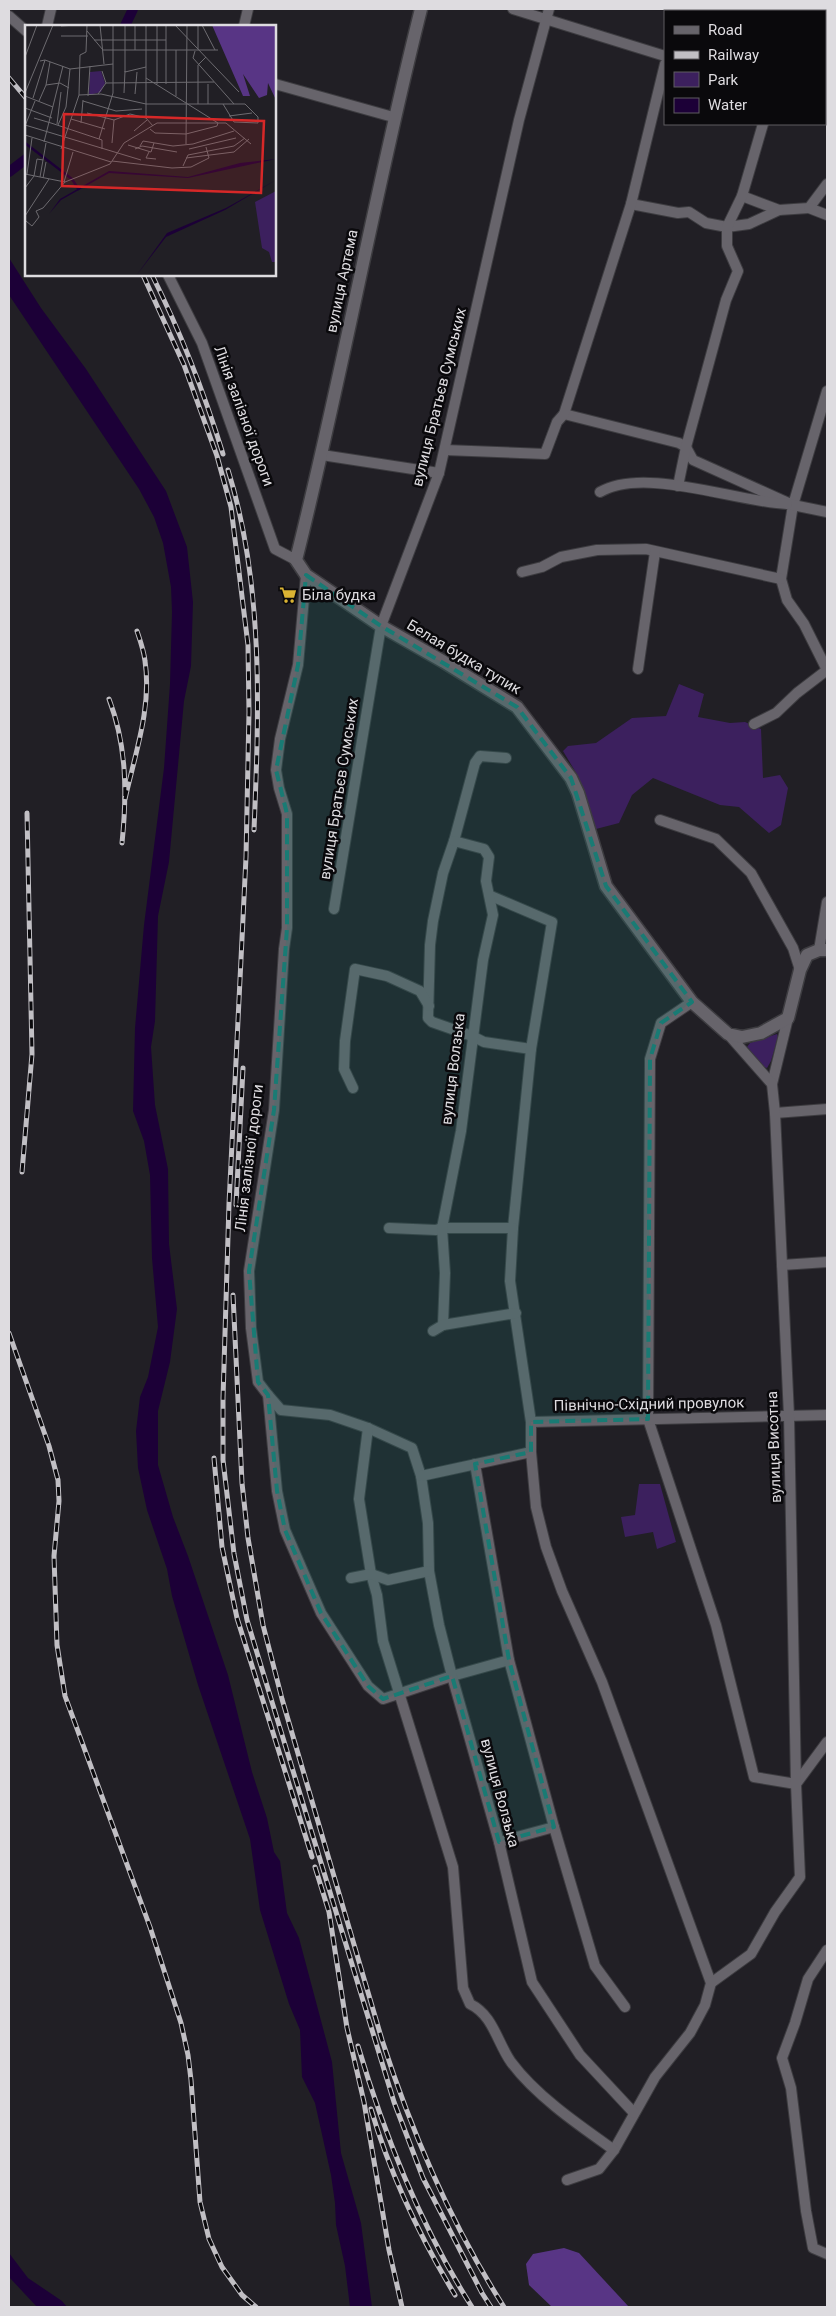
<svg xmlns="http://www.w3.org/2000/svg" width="836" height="2316" font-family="Roboto,sans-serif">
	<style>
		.green { fill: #3c205e }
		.forest { fill: #583585 }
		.water { fill: #1c0037 }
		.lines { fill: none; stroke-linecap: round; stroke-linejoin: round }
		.canal { stroke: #1c0037; stroke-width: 10 }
		.minor-casing { stroke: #3d3c40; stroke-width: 12 }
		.tertiary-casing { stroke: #3d3c40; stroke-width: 15 }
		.minor { stroke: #67646b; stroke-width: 10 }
		.tertiary { stroke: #67646b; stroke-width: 12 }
		.rail-casing { stroke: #c1bfc4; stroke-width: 5 }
		.rail { stroke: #0a090c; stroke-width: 3; stroke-dasharray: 9; stroke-linecap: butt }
		.marked { fill: #197b74; fill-opacity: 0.2; stroke: #197b74; stroke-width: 4; stroke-dasharray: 10 6; stroke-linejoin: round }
		.labels { text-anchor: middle; stroke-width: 5; stroke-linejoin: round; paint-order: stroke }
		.street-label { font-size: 15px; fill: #dedce0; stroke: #0a090c }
		.poi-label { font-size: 15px; fill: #dedce0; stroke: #0a090c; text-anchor: start }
		.inset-river { fill: none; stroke: #1c0037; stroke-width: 2.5 }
		.inset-road { fill: none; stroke: #6d6b70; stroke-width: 1 }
		.view { fill: #d62828; fill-opacity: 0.15; stroke: #d62828; stroke-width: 2.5 }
		.inset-edge { fill: none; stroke: #dedce0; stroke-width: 2.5 }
	</style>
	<rect width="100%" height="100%" fill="#211f25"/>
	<g class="green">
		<polygon points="679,684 704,694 698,717 730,723 745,722 761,729 763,778 780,775 788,788 781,825 769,833 739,807 720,805 653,778 632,795 619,823 596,829 578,776 563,751 568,746 596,743 632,718 666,716"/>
		<polygon points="777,1034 778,1037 771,1061 767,1068 764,1067 747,1047 750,1043"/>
		<polygon points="639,1484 660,1484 676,1542 657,1549 653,1532 625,1537 621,1517 635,1515"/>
	</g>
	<polygon class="forest" points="564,2248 579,2253 629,2307 552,2307 529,2285 526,2264 533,2254"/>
	<g class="water">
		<polygon points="9,258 41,308 86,369 166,491 187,547 193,602 191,666 184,701 169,862 158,916 155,1021 151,1047 155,1105 168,1169 169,1244 177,1309 170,1362 158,1411 158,1465 173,1517 188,1556 228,1675 252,1772 267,1818 274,1852 280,1861 287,1913 299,1938 332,2062 341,2153 361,2223 372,2307 350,2307 345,2266 336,2225 335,2203 331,2175 315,2103 302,2077 300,2030 289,2004 260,1910 250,1839 198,1685 172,1596 167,1569 147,1510 138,1468 136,1431 140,1397 148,1377 158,1327 152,1258 150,1175 144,1141 133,1111 135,1028 144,925 164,768 170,684 172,612 171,587 163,543 154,517 139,489 9,295"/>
		<polygon points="9,2253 28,2278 62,2301 67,2307 37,2307 9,2277"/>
	</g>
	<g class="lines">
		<g class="canal">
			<polyline points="125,26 133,9"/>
			<polyline points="9,172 26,159"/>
		</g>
		<g class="minor-casing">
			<g id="minor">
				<polyline points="513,9 665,56"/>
				<polyline points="680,11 681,9"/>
				<polyline points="9,16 26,31"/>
				<polyline points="47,26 51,9"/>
				<polyline points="244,26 248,9"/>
				<polyline points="275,84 393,117"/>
				<polyline points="825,104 827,105"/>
				<polyline points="742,196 779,210 809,208 827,184"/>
				<polyline points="631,204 678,213 689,212 706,223 727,227 749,224 779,210"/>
				<polyline points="809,208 827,215"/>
				<polyline points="168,275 202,343 275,549 296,560"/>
				<polyline points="827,391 793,505 781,579 787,600 804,624 827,670"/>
				<polyline points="564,414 679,443 686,447 693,460 793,505 827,512"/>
				<polyline points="445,450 545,454 557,422 564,414 631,204 665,64"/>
				<polyline points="322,455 439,473"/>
				<polyline points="678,486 686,447 726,300 738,271 727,246 727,227 742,196 763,124"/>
				<path d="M600,492C644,466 736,502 787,504"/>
				<polyline points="522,572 542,567 561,557 597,550 646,549 781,579"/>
				<polyline points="306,575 298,665 280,739 276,770 279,788 287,814 287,928 284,949 274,1110 249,1271 251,1328 258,1382 268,1395 277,1491 285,1530 321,1613 368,1686 383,1699 452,1676 509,1660"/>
				<polyline points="638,669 655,552"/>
				<polyline points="754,724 776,713 797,693 827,670"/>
				<polyline points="506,758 480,756 475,763 454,841 443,873 433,921 430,945 428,1018 432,1022 472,1036 484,1042 531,1049"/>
				<polyline points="660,820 716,839 751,873 793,948 800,970"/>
				<polyline points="491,896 552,922 531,1049 513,1228 510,1281 531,1422 531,1452 536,1507 546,1547 562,1591 602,1682 711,1983 705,2005 690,2033 655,2077 614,2150 599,2169 567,2180"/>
				<polyline points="334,909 381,626 439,473 519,120 549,9"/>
				<polyline points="819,950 827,902"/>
				<polyline points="692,1002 661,1023 650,1059 648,1419 716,1625 754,1777 796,1784 827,1742"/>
				<polyline points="772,1084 788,1018"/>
				<polyline points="353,1088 344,1069 345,1041 355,969 387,976 420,991 429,1006"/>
				<polyline points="775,1113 827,1109"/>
				<polyline points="389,1228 436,1230 442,1228 513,1228"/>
				<polyline points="782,1265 827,1262"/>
				<polyline points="443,1325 445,1273 442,1228 461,1131 483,960 493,915 486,881 489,857 484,849 454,841"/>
				<polyline points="433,1331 443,1325 516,1313"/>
				<polyline points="268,1395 281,1410 330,1415 368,1428 412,1448 421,1476 428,1523 429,1571 439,1625 452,1676 499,1842 532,1982 580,2055 634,2113"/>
				<polyline points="531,1422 827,1415"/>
				<path d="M368,1428L359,1499L371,1574L377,1595L383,1641L453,1867L463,1988L470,2004C493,2015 497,2042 511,2062C536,2096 580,2126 614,2150"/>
				<polyline points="475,1464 509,1660 554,1827 595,1966 625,2007"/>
				<polyline points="421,1476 531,1452"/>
				<polyline points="351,1578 371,1574 388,1580 429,1571"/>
				<polyline points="499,1842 554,1827"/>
				<polyline points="827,1950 808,1979 795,2023 782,2058 791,2088 806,2211 813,2248 827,2254"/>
				<polyline points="711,1983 751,1954 775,1912 800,1877 796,1784 789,1416 775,1113 772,1084 728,1034"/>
			</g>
		</g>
		<g class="tertiary-casing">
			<path id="tertiary" d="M421,9C375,191 342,377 296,560L306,575L381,626L444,662L517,707L571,778L578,793L606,886L692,1002L728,1034L742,1037L761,1033L788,1018L800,970L807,955L819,950H827"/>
		</g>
		<use href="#minor" class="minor"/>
		<use href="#tertiary" class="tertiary"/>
		<g class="rail-casing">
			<g id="rail">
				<polyline points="9,78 26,98"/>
				<polyline points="143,275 184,365 217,456 231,507 248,645 249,712 246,857 229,1204 223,1398 223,1460 234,1554 247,1620 394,2102 423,2178 482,2293 491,2307"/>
				<path d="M152,275C181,333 204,392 223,454"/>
				<path d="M228,470C264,586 259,711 254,830"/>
				<path d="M109,699C127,746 127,794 122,843"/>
				<path d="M125,799C135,754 152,707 145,661C144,651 140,640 137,631"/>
				<polyline points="22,1172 32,1054 27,813"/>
				<polyline points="236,1205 243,1068"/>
				<path d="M233,1295L242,1483L248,1538L263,1625L282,1699L382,2040C412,2133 451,2224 504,2307"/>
				<polyline points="9,1333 49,1446 58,1480 59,1501 54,1556 57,1645 65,1696 150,1927 181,2023 188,2055 191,2080 200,2202 209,2239 222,2267 242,2295 256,2307"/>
				<polyline points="214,1458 222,1547 237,1618 312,1857"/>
				<polyline points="315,1867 329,1912 347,2028 364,2102 389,2250 402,2307"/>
				<path d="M358,2046C385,2137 421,2227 472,2307"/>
				<path d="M371,2109C390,2174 420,2237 455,2295"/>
			</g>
		</g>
		<use href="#rail" class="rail"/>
	</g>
	<path class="marked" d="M306,575L381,626L517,707L571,778L606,886L692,1002L661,1023L650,1059L648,1419L531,1422V1452L475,1464L509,1660L554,1827L499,1842L452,1676L383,1699L368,1686L321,1613L285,1530L277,1491L268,1395L258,1382L249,1271L274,1110L287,928V814L276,770L298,665Z"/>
	<defs>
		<g id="supermarket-bare" transform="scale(1.35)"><path d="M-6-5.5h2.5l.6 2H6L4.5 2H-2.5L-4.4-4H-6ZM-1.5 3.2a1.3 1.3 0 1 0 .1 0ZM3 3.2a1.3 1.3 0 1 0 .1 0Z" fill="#dab333" stroke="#0a090c" stroke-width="2.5" paint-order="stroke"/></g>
	</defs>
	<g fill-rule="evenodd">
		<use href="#supermarket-bare" x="288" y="595"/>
	</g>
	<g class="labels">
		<g class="street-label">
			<text transform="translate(342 281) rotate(-78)" y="5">вулиця Артема</text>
			<text transform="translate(439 397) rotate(-76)" y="5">вулиця Братьєв Сумських</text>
			<text transform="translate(244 416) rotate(70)" y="5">Лінія залізної дороги</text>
			<text transform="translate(464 657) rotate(31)" y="5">Белая будка тупик</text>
			<text transform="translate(339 789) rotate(-81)" y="5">вулиця Братьєв Сумських</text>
			<text transform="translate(453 1069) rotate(-83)" y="5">вулиця Волзька</text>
			<text transform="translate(249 1158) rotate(-83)" y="5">Лінія залізної дороги</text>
			<text transform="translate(649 1404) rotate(-1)" y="5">Північно-Східний провулок</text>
			<text transform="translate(774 1447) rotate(-92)" y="5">вулиця Висотна</text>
			<text transform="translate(500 1793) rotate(75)" y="5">вулиця Волзька</text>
		</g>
		<g class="poi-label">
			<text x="302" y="600">Біла будка</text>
		</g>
	</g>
	<g transform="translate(25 25)">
		<rect width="251" height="251" fill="#211f25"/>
		<path d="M76,46L80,58L76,67L64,70L65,47ZM251,166V237H247L244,227L237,223L230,177Z" fill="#3c205e"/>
		<path d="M187,0H251V75L243,58L242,70L234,73L218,49L225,71H218Z" fill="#583585"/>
		<path d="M251,134L163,153L84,148L36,175L24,189L35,174L84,146L163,152L215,138ZM251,155L200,185L141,212L111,251L142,208L201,183Z" fill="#1c0037"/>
		<path class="inset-river" d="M0,118L47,154L54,165"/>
		<path class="inset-road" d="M75,0L79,39M100,0V47L121,42M110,0V25M121,0V93L128,101M132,0V59M141,0V59M150,0L214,67M177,0L190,25M36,1L51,0M62,6L78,25H193M36,11H63M69,15H141M173,24V0M170,26L168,33L209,79M0,32L12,0M15,36L20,35L45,44L88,39M121,53L193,98L192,101L161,109L130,108L125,104M81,58L189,57M183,59V79M21,60L35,58L44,63M0,68L28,0M99,68L100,46M73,69L81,58L77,46M110,69L112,47M54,70L76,69L121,79H220L233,92V98L209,97L198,79M0,71L28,82M63,71L65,41M151,71V25M8,73L20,35M14,76L21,60L25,37M58,76L91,86L117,84M173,79V40L181,32M0,83L27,93M62,88L89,95L105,89L121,93M204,91L227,88M9,93L26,98M46,94L80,104M26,98L77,115V124M56,98L58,75M32,99L36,67M0,100L116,135M33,100L41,82L45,44M0,101L10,76M109,106L122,95M0,110L86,137M74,114L88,68V0M19,117L38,41M87,118L89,95M161,119L162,0M103,120L126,127L129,118M115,121L118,116L148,121L168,119L209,106M36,124L54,70L55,30L61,27L62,0M110,124L117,121L152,127M164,124L211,113M124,127L121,133L131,134M161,133L209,127L224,114M87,136L147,143L166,142L184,133L181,122M158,141L163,130L209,121L220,113M0,149L40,157M2,149L7,113M15,152L21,118M18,153L21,137M39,157L48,127M0,163L9,151L12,134L18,135M0,191L24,154M1,196L7,201L14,192L11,186L18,183L40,157L85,139L99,118L132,98H201L226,119"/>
		<path class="view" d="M39,89L239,96L236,168L37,161Z"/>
		<rect width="251" height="251" class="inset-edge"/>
	</g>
	<rect width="836" height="2316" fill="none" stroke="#dedce0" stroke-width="20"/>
	<rect x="664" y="10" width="162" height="115" fill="#0a090c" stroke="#5f5d61"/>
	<rect x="674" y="26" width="25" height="8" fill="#67646b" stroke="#5f5d61"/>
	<text x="708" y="35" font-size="15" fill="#dedce0">Road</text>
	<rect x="674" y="51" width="25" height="8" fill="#c1bfc4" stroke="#5f5d61"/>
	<text x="708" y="60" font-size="15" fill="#dedce0">Railway</text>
	<rect x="674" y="72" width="25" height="15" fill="#3c205e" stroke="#5f5d61"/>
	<text x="708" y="85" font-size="15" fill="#dedce0">Park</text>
	<rect x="674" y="98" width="25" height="15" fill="#1c0037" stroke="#5f5d61"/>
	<text x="708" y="110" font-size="15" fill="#dedce0">Water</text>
</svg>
